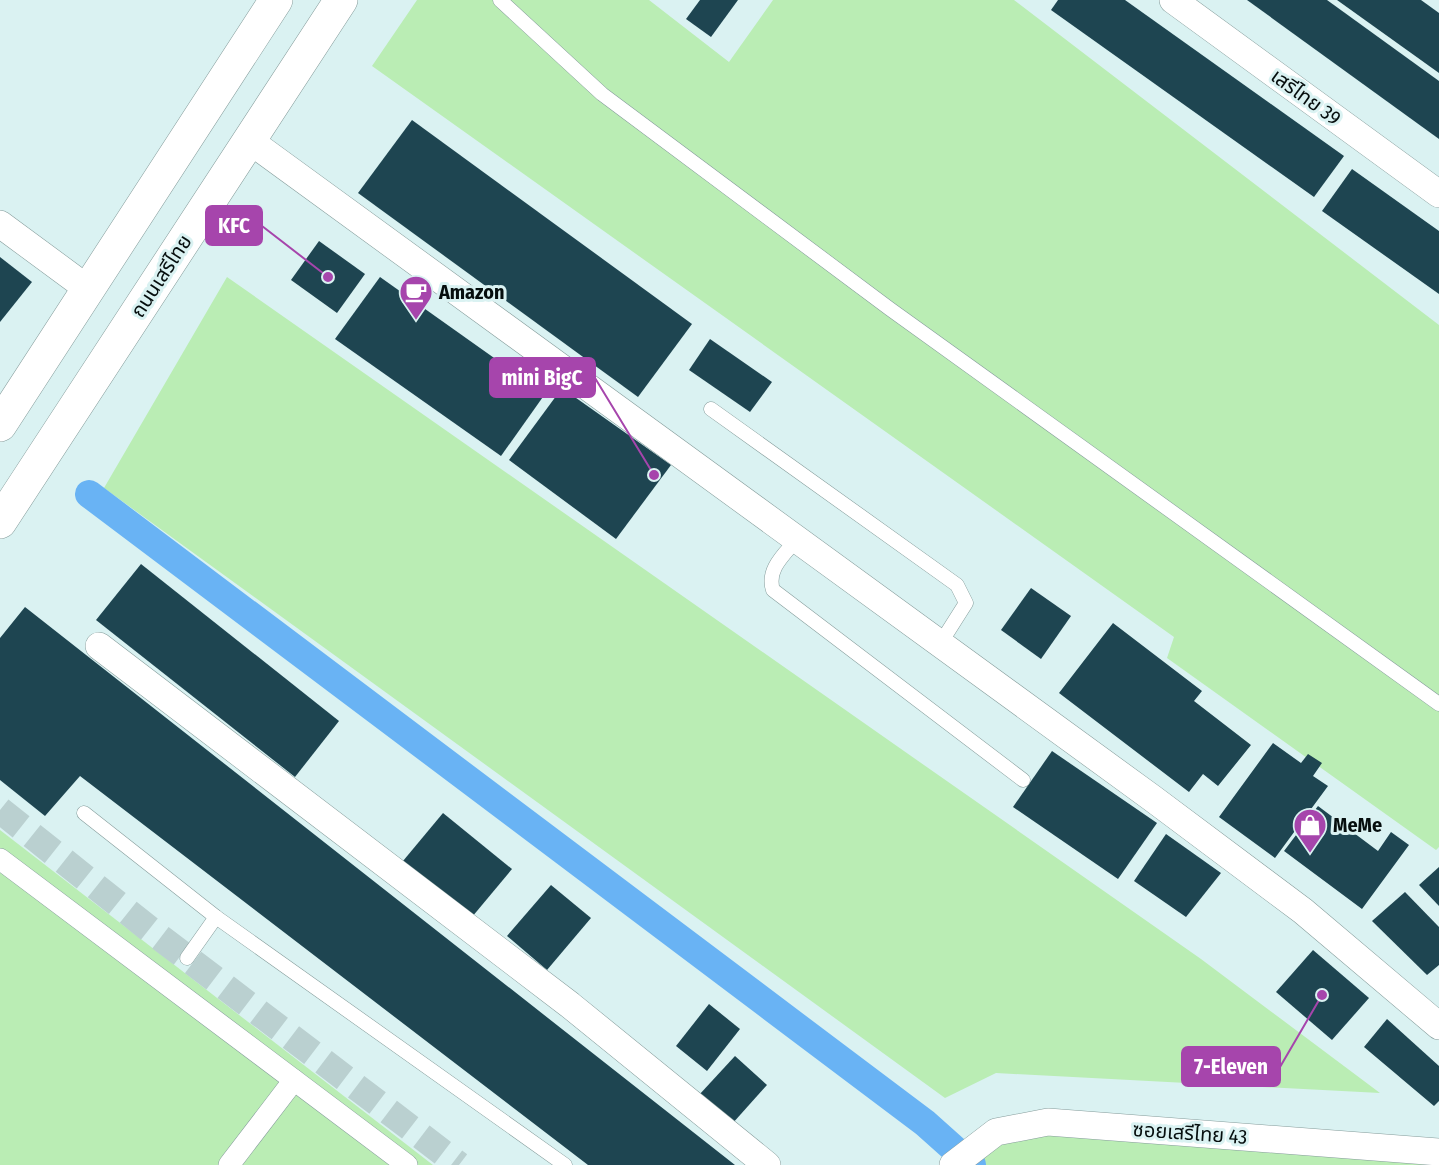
<svg xmlns="http://www.w3.org/2000/svg" width="1439" height="1165" font-family="'Fira Sans Condensed','Noto Sans Thai',sans-serif">
	<style>
		.green { fill: #baedb4 }
		.lines { fill: none; stroke-linecap: round; stroke-linejoin: round }
		.canal { stroke: #69b3f4; stroke-width: 28 }
		.building { fill: #1e4551 }
		.minor-tunnel { stroke: #bad0d0; stroke-width: 27; stroke-dasharray: 27 14; stroke-linecap: butt }
		.service-casing { stroke: #859c9b; stroke-width: 15 }
		.pedestrian-casing { stroke: #859c9b; stroke-width: 22 }
		.minor-casing { stroke: #859c9b; stroke-width: 28 }
		.secondary-casing { stroke: #859c9b; stroke-width: 34 }
		.service { stroke: #fff; stroke-width: 14 }
		.pedestrian { stroke: #fff; stroke-width: 21 }
		.minor { stroke: #fff; stroke-width: 27 }
		.secondary { stroke: #fff; stroke-width: 33 }
		.labels { text-anchor: middle; stroke-width: 6; stroke-linejoin: round; paint-order: stroke }
		.street-label { font-size: 20px; fill: #060e0e; stroke: #daf2f2 }
		.poi-label { font-size: 20px; font-weight: bold; fill: #060e0e; stroke: #daf2f2; text-anchor: start }
		.leader { fill: none; stroke: #a645ac; stroke-width: 2 }
		.callout-dot { fill: #a645ac; stroke: #daf2f2; stroke-width: 2 }
		.callout { fill: #a645ac; stroke: #a645ac; stroke-width: 2 }
		.callout-label { font-size: 21px; text-anchor: middle; font-weight: bold; fill: #fff }
	</style>
	<rect width="100%" height="100%" fill="#daf2f2"/>
	<g class="green">
		<polygon points="417,0 649,0 729,62 773,0 1014,0 1439,325 1439,847 1436,850 1167,658 1174,637 372,66"/>
		<polygon points="227,277 1201,959 1380,1093 996,1073 945,1098 104,488"/>
		<polygon points="0,830 433,1165 0,1165"/>
		<polygon points="1021,1128 1439,1165 973,1165"/>
	</g>
	<g class="lines">
		<polyline class="canal" points="89,494 925,1123 972,1165"/>
	</g>
	<g class="building">
		<polygon points="700,0 738,0 711,37 686,19"/>
		<polygon points="1058,0 1125,0 1344,156 1314,197 1051,10"/>
		<polygon points="1247,0 1327,0 1439,81 1439,139"/>
		<polygon points="1337,0 1421,0 1439,13 1439,73"/>
		<polygon points="412,120 692,324 638,397 358,193"/>
		<polygon points="1352,169 1439,231 1439,294 1322,211"/>
		<polygon points="319,241 365,274 337,313 291,280"/>
		<polygon points="0,257 32,282 0,322"/>
		<polygon points="380,277 545,394 501,456 335,339"/>
		<polygon points="710,339 772,382 750,412 689,370"/>
		<polygon points="562,388 671,465 616,539 509,460"/>
		<polygon points="141,564 339,721 295,777 96,620"/>
		<polygon points="1031,588 1071,616 1041,659 1001,630"/>
		<polygon points="25,607 735,1165 588,1165 80,776 45,816 0,780 0,638"/>
		<polygon points="1113,623 1202,691 1194,701 1251,745 1218,786 1203,774 1189,792 1059,693"/>
		<polygon points="1273,743 1301,763 1308,754 1322,763 1313,776 1328,786 1275,858 1219,817"/>
		<polygon points="1052,751 1157,823 1118,879 1013,807"/>
		<polygon points="1318,806 1378,851 1391,832 1409,845 1362,909 1284,851"/>
		<polygon points="443,813 512,869 472,917 403,861"/>
		<polygon points="1166,834 1221,873 1186,917 1134,881"/>
		<polygon points="1439,867 1439,906 1419,885"/>
		<polygon points="551,885 591,918 547,970 507,936"/>
		<polygon points="1405,892 1439,927 1439,965 1427,975 1372,921"/>
		<polygon points="1313,950 1369,998 1332,1040 1276,992"/>
		<polygon points="709,1004 740,1029 707,1071 676,1046"/>
		<polygon points="1387,1019 1439,1066 1439,1101 1434,1106 1364,1047"/>
		<polygon points="735,1056 767,1085 732,1124 699,1095"/>
	</g>
	<g class="lines">
		<polyline class="minor-tunnel" points="0,810 153,932 459,1165"/>
		<g class="service-casing">
			<g id="service">
				<polyline points="500,0 602,94 890,309 1439,704"/>
				<polyline points="711,409 957,585 966,603 940,644"/>
				<path d="M797,539C785,554 766,569 773,590L1023,780"/>
				<polyline points="84,813 216,917 565,1165"/>
				<polyline points="187,958 216,917"/>
			</g>
		</g>
		<g class="pedestrian-casing">
			<g id="pedestrian">
				<polyline points="0,859 407,1165"/>
				<polyline points="229,1165 294,1080"/>
			</g>
		</g>
		<g class="minor-casing">
			<g id="minor">
				<polyline points="1173,0 1439,194"/>
				<polyline points="250,141 1152,798 1303,911 1439,1026"/>
				<polyline points="0,224 88,289"/>
				<polyline points="99,646 570,1005 767,1165"/>
				<polyline points="953,1165 996,1132 1048,1122 1439,1152"/>
			</g>
		</g>
		<g class="secondary-casing">
			<g id="secondary">
				<polyline points="0,425 276,0"/>
				<polyline points="0,522 341,0"/>
			</g>
		</g>
		<use href="#service" class="service"/>
		<use href="#pedestrian" class="pedestrian"/>
		<use href="#minor" class="minor"/>
		<use href="#secondary" class="secondary"/>
	</g>
	<defs>
		<g id="cafe-pin" transform="scale(1.725)"><path d="M0 17L-7.5 6A9.5 9.5 0 1 1 7.5 6Z" fill="#a645ac" stroke="#daf2f2"/><path d="M-5.5-4.5H6V0H3Q3 3.5 0 3.5H-2.5Q-5.5 3.5-5.5 0ZM3-3.2v2h1.7v-2ZM-6 4.5H4V6H-6Z" fill="#fff"/></g>
		<g id="shop-pin" transform="scale(1.725)"><path d="M0 17L-7.5 6A9.5 9.5 0 1 1 7.5 6Z" fill="#a645ac" stroke="#daf2f2"/><path d="M-5-2.5h2.3a2.7 3.5 0 0 1 5.4 0H5L5.5 6h-11ZM-1.5-2.5h3a1.5 2.3 0 0 0-3 0Z" fill="#fff"/></g>
	</defs>
	<g fill-rule="evenodd">
		<use href="#cafe-pin" x="416" y="292"/>
		<use href="#shop-pin" x="1310" y="825"/>
	</g>
	<g class="labels">
		<g class="street-label">
			<text transform="translate(1306 97) rotate(36)" y="7">เสรีไทย 39</text>
			<text transform="translate(161 276) rotate(-57)" y="7">ถนนเสรีไทย</text>
			<text transform="translate(1190 1133) rotate(4)" y="7">ซอยเสรีไทย 43</text>
		</g>
		<g class="poi-label">
			<text x="439" y="299">Amazon</text>
			<text x="1333" y="832">MeMe</text>
		</g>
	</g>
	<path class="leader" d="M328 277L262 226M654 475L595 378M1322 995L1280 1067"/>
	<g class="callout-dot">
		<circle cx="328" cy="277" r="6"/>
		<circle cx="654" cy="475" r="6"/>
		<circle cx="1322" cy="995" r="6"/>
	</g>
	<g class="callout">
		<rect x="206" y="206" width="56" height="39" rx="6"/>
		<rect x="490" y="358" width="105" height="39" rx="6"/>
		<rect x="1182" y="1047" width="98" height="39" rx="6"/>
	</g>
	<g class="callout-label">
		<text x="234" y="233">KFC</text>
		<text x="542" y="385">mini BigC</text>
		<text x="1231" y="1074">7-Eleven</text>
	</g>
</svg>
